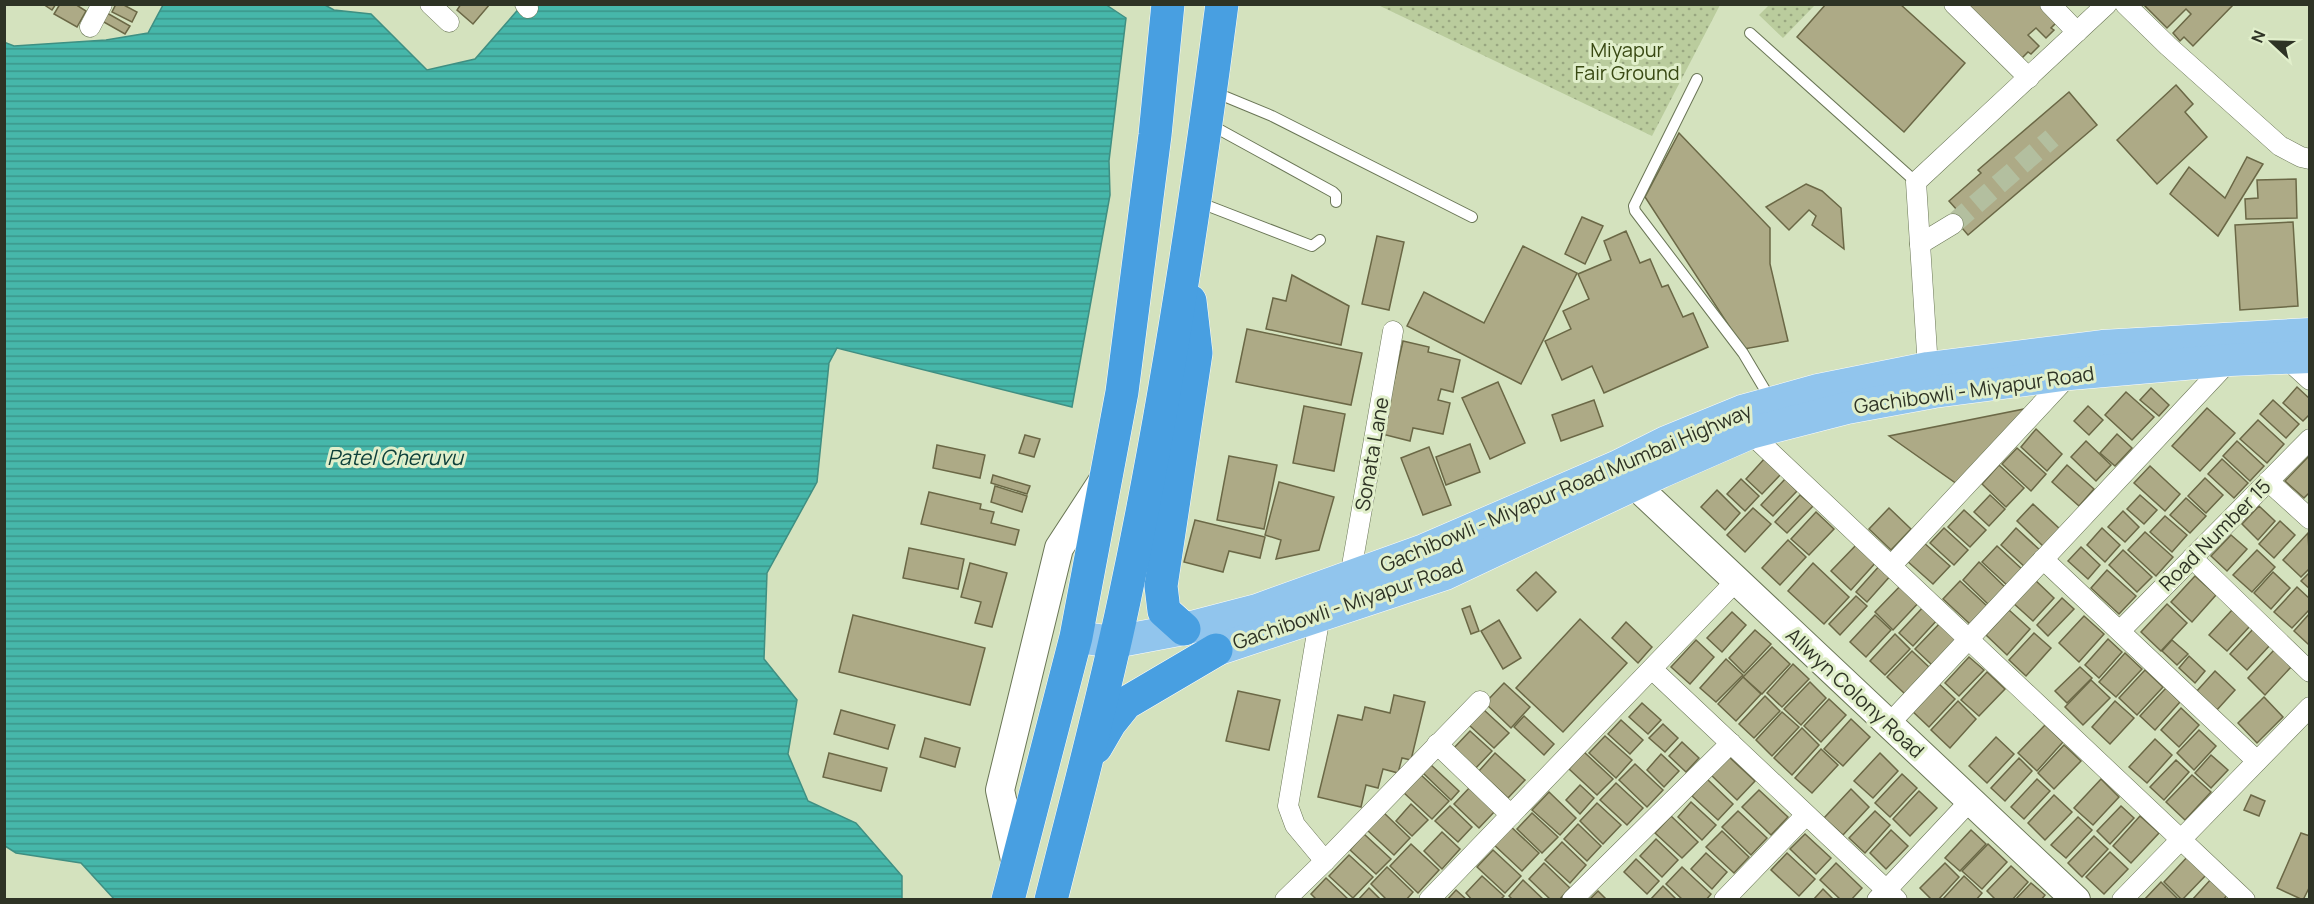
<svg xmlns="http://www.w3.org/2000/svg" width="2314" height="904" font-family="Manrope,sans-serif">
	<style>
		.park { fill: url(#park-dots) }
		.water { fill: url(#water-rules); stroke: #3f8f82; stroke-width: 1.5 }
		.building { fill: #adaa86; stroke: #6b6846; stroke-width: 1.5 }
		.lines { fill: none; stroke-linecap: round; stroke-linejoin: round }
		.street-tunnel { stroke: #b3bf9f; stroke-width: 20; stroke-dasharray: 20 10; stroke-linecap: butt }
		.lane-casing { stroke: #6a7656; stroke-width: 12 }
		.street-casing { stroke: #6a7656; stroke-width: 21 }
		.secondary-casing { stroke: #6a7656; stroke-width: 30 }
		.primary-casing { stroke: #fff; stroke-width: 33 }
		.highway-casing { stroke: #fff; stroke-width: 34 }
		.lane { stroke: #fff; stroke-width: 10 }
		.street { stroke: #fff; stroke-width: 20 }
		.secondary { stroke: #fff; stroke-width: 28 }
		.primary { stroke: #91c5ed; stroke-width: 32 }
		.highway { stroke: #489fe1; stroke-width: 33 }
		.labels { text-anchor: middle; stroke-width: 6; stroke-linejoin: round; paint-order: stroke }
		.park-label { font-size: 20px; fill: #394913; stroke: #e1efcb }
		.street-label { font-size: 20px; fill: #2e3325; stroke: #e1efcb }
		.water-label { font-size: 21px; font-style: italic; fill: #0d403b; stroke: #e1efcb }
	</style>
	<defs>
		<pattern id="park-dots" width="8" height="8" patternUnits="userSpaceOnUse" patternTransform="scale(1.5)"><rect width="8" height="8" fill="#bacc9d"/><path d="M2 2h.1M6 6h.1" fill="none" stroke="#98a680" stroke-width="1.8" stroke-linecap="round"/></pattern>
		<pattern id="water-rules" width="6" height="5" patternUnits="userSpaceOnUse" patternTransform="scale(1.5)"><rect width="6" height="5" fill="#46b7aa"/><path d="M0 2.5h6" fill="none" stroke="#3b958a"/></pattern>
	</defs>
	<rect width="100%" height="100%" fill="#d4e2be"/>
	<g class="park">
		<polygon points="1378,5 1720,4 1720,5 1652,136"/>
		<polygon points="1769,5 1769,4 1815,5 1783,38 1759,15"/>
	</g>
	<polygon class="water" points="1105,4 1126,18 1109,161 1110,195 1072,407 837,348 829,363 817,482 767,573 764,659 797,700 788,754 808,801 856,823 902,876 902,899 114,899 81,863 16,853 5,846 4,42 14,46 106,40 148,33 163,5 325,5 334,10 371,14 427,70 475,59 522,5"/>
	<g class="building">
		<polygon points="43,4 56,4 52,10"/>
		<polygon points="60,4 75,4 86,11 77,27 54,14"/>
		<polygon points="116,4 122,4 137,12 132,22 112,12"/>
		<polygon points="461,4 490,4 473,24 457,10"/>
		<polygon points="1826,4 1900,4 1965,63 1904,132 1797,37"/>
		<polygon points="1966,4 2041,4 2058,21 2051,28 2054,30 2046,38 2036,28 2028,35 2039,46 2031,54 2028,52 2021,59"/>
		<polygon points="2143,4 2234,4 2193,46 2184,37 2180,41 2173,33 2191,14 2186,9 2167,28"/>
		<polygon points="107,13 130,26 125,34 102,21"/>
		<polygon points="2176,85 2193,104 2185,112 2207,137 2157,184 2117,140"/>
		<polygon points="2069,92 2097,125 1968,235 1951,215 1957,210 1949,201 1981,173 1978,170"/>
		<polygon points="1679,133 1770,228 1770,264 1788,341 1744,349 1645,197"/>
		<polygon points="2247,157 2263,164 2218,236 2170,194 2189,167 2225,198"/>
		<polygon points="2296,179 2297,218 2246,219 2245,199 2258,198 2257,180"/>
		<polygon points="1806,184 1822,191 1841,208 1844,249 1812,225 1816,216 1809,210 1789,230 1766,207"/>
		<polygon points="1582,217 1603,226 1585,264 1565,254"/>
		<polygon points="2293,222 2298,306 2240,310 2235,225"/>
		<polygon points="1626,231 1640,263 1650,259 1662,287 1668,285 1683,317 1693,313 1708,347 1604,393 1592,366 1562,380 1545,341 1571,329 1563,311 1589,299 1578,274 1611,260 1604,241"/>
		<polygon points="1377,236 1404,242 1389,310 1362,304"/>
		<polygon points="1523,246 1577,273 1521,384 1407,326 1424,292 1484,323"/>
		<polygon points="1292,275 1349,306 1341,345 1266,329 1273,298 1286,301"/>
		<polygon points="1247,329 1362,353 1351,405 1236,382"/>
		<polygon points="1403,341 1429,347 1428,352 1460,360 1453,392 1441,389 1438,400 1450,403 1443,434 1413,428 1410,441 1382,434"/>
		<polygon points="1498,382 1525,443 1490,459 1462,398"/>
		<polygon points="2297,387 2310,399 2310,414 2303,421 2283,403"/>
		<polygon points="2151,388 2169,405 2159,416 2140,400"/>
		<polygon points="2126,392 2154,417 2132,440 2105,415"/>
		<polygon points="1594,400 1603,426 1561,441 1552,415"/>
		<polygon points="2273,400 2299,424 2286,438 2260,414"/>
		<polygon points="1304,406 1345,414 1334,471 1293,463"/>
		<polygon points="2088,406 2103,420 2089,435 2074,421"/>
		<polygon points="2029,408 1957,484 1889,436"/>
		<polygon points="2207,408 2235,433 2200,471 2172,446"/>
		<polygon points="2258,420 2284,444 2267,463 2240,439"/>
		<polygon points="2036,429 2062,454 2047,471 2021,447"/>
		<polygon points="2117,434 2132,448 2115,466 2100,453"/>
		<polygon points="1025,435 1040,439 1034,457 1019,453"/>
		<polygon points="2086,441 2111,465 2096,481 2071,457"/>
		<polygon points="2237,441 2264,466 2250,481 2223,456"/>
		<polygon points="1470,444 1480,472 1446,485 1436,457"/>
		<polygon points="937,445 985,455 980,478 933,468"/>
		<polygon points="1429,447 1451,505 1423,515 1401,458"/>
		<polygon points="2017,448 2046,474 2031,491 2002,464"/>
		<polygon points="2310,455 2310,492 2304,498 2285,481"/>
		<polygon points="1229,456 1277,465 1264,529 1217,520"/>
		<polygon points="1765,458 1781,474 1762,494 1746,479"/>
		<polygon points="2222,459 2248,483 2234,498 2208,474"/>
		<polygon points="1999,465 2024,488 2006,507 1982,484"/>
		<polygon points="2067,465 2094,489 2079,506 2052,482"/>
		<polygon points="2150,466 2180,494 2165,511 2134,483"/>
		<polygon points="993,475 1030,486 1027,494 991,483"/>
		<polygon points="2205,478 2223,495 2206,513 2188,496"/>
		<polygon points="1741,479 1759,496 1745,511 1727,494"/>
		<polygon points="1785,479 1797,491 1773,516 1761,505"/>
		<polygon points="1279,482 1334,497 1319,550 1276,559 1281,540 1265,535"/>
		<polygon points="995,486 1027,496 1022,512 991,502"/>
		<polygon points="1717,490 1740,513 1725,530 1701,507"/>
		<polygon points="929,492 981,504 980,509 994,512 991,523 1019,530 1015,545 921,524"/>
		<polygon points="1800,495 1813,506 1787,533 1775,522"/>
		<polygon points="1990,495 2005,509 1989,526 1974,512"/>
		<polygon points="2140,495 2157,510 2144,524 2127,509"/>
		<polygon points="2186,498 2206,516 2190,533 2170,515"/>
		<polygon points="2033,504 2061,530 2044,547 2017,521"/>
		<polygon points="2259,506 2275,521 2258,540 2242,524"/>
		<polygon points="1753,508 1771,524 1745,552 1727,535"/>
		<polygon points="1889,508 1911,529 1891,550 1869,529"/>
		<polygon points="1964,510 1986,530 1970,547 1948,527"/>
		<polygon points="2123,511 2139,527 2125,542 2108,527"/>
		<polygon points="1816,512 1834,529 1809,555 1791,539"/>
		<polygon points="2165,516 2187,535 2172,552 2150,532"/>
		<polygon points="1195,520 1265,537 1260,558 1229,551 1223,572 1184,562"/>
		<polygon points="2280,521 2295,535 2274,558 2259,544"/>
		<polygon points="1944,528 1968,550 1954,565 1930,543"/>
		<polygon points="2016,528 2042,552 2026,568 2001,545"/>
		<polygon points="2102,528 2120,545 2105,562 2087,545"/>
		<polygon points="2145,532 2173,557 2156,576 2128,550"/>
		<polygon points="2308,533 2310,568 2301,577 2283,560"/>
		<polygon points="2231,535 2247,549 2227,571 2211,556"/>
		<polygon points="1788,540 1806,557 1780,585 1762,568"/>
		<polygon points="1859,542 1878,560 1851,590 1831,571"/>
		<polygon points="1923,542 1950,566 1933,584 1906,560"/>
		<polygon points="1997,546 2023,570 2008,586 1982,562"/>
		<polygon points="2081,547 2100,565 2088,579 2068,561"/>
		<polygon points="909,548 964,559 958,589 903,578"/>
		<polygon points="2123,550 2152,577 2137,592 2109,565"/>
		<polygon points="2257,550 2275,567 2252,592 2233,575"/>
		<polygon points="1979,562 2006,588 1990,606 1963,580"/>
		<polygon points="970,563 1007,573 992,627 975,623 981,602 961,597"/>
		<polygon points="1813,563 1849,597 1824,624 1788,591"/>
		<polygon points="1881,564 1892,574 1867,602 1856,592"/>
		<polygon points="2107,570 2136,596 2119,614 2091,588"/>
		<polygon points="1536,572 1556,592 1537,611 1517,590"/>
		<polygon points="2273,572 2290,588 2271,609 2254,593"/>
		<polygon points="2310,572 2310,589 2301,581"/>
		<polygon points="2195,576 2216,595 2192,622 2171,602"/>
		<polygon points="2034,579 2054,598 2033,621 2012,602"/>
		<polygon points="1960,581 1987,606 1970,624 1943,599"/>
		<polygon points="1904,582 1922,599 1893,630 1875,612"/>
		<polygon points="2297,587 2310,599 2310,609 2292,628 2274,612"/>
		<polygon points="1856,596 1867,606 1840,635 1829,624"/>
		<polygon points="2062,598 2074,609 2048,636 2037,625"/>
		<polygon points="2167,604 2187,623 2161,651 2141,632"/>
		<polygon points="1925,605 1939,618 1913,646 1899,633"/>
		<polygon points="1470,606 1479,631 1471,634 1462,609"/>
		<polygon points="2009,610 2030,629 2007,655 1986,635"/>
		<polygon points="2232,610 2250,626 2227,651 2209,635"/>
		<polygon points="1732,612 1746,625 1722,652 1707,638"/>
		<polygon points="2310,613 2310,642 2308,644 2294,631"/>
		<polygon points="853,615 985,648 970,705 839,672"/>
		<polygon points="1875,615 1891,630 1866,657 1850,642"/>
		<polygon points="2084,616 2104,634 2079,662 2059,643"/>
		<polygon points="1580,619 1627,663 1563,732 1516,688"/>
		<polygon points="1499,620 1521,658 1503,669 1481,631"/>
		<polygon points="1942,621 1959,636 1932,665 1915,649"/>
		<polygon points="1626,622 1652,647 1638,663 1612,638"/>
		<polygon points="2254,628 2271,644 2247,670 2230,654"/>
		<polygon points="1755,630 1771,644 1744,673 1729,658"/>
		<polygon points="2034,633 2051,648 2026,676 2009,660"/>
		<polygon points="1895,634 1910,649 1885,675 1870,661"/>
		<polygon points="2108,639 2122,652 2099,678 2085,665"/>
		<polygon points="1696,640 1714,657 1690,684 1671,667"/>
		<polygon points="2172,640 2188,654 2177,665 2162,651"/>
		<polygon points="1772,647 1790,664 1762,694 1743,677"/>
		<polygon points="2274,650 2291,667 2265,695 2248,678"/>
		<polygon points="1912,651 1929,667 1905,694 1887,677"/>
		<polygon points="2125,653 2142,669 2116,697 2099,682"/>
		<polygon points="2189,656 2205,671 2195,683 2179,668"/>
		<polygon points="1969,657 1984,670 1959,696 1945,683"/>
		<polygon points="1726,659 1743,675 1716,702 1700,688"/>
		<polygon points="1793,664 1809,679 1782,707 1767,693"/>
		<polygon points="2080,667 2092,678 2067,703 2055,691"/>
		<polygon points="2145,670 2163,687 2137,715 2119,698"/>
		<polygon points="2215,671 2235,690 2216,711 2196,692"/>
		<polygon points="1987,672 2005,689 1979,716 1961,700"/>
		<polygon points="1743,677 1761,694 1736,721 1718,704"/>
		<polygon points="2091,680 2110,698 2083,725 2065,707"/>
		<polygon points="1936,681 1955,699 1929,727 1910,709"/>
		<polygon points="1810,682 1826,698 1801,725 1784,709"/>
		<polygon points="1504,683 1530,707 1511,728 1485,703"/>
		<polygon points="2166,688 2180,702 2155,730 2140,716"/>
		<polygon points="1238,691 1280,700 1269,750 1226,741"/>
		<polygon points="1394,695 1425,702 1411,760 1402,758 1398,773 1383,769 1378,788 1366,785 1361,807 1318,797 1338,715 1362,720 1365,707 1390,713"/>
		<polygon points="1765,696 1780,711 1754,738 1739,724"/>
		<polygon points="2264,697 2283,717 2257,743 2238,723"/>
		<polygon points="1829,699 1846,715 1821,742 1804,726"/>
		<polygon points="1958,701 1976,719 1950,748 1931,730"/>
		<polygon points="2115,701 2134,718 2110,744 2092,727"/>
		<polygon points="1642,703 1661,720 1648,734 1629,717"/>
		<polygon points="2181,708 2199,725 2179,747 2161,730"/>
		<polygon points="841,710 895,725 888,749 834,734"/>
		<polygon points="1484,710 1509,733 1494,748 1469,725"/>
		<polygon points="1782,712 1799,727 1772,756 1756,740"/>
		<polygon points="1524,716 1554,744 1544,755 1514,727"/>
		<polygon points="1851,719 1870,737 1843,766 1824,749"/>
		<polygon points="1621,720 1643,740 1630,754 1608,734"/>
		<polygon points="1663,724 1678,738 1665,752 1649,738"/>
		<polygon points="2045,725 2063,742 2037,771 2018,753"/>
		<polygon points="1802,728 1819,745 1792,775 1774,758"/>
		<polygon points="2199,730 2216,746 2194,770 2177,753"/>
		<polygon points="1470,731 1492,751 1474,770 1452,750"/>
		<polygon points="1605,736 1632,760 1616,778 1589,753"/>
		<polygon points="1996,737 2014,754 1987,783 1969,766"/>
		<polygon points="925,738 960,748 955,767 920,757"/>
		<polygon points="2155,739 2172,755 2147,783 2129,767"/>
		<polygon points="1682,742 1699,758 1686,772 1669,756"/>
		<polygon points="2064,745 2081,761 2054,789 2038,773"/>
		<polygon points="1821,749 1838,765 1812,793 1795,778"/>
		<polygon points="1584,752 1613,779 1597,795 1569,769"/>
		<polygon points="829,753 887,768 881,791 823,777"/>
		<polygon points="1495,753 1525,780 1508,798 1479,771"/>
		<polygon points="1880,753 1898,771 1873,798 1854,781"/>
		<polygon points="1661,754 1679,771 1664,787 1647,770"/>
		<polygon points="1727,755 1755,781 1737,800 1710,774"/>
		<polygon points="2211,755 2228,770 2211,788 2195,773"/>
		<polygon points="2019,758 2032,771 2005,801 1991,788"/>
		<polygon points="2176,760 2189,772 2164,800 2150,787"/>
		<polygon points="1635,764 1663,790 1647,807 1619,780"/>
		<polygon points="1431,765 1459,791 1451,800 1423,773"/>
		<polygon points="1420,774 1449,801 1432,819 1403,792"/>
		<polygon points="1902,774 1917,788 1890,817 1875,803"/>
		<polygon points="2192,775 2211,792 2185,820 2166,802"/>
		<polygon points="1707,779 1733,804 1718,820 1692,796"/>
		<polygon points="2037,779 2050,791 2024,819 2011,807"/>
		<polygon points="2101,779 2119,797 2093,825 2074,808"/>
		<polygon points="1616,783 1643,808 1627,825 1600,800"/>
		<polygon points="1580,785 1594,798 1580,814 1566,800"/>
		<polygon points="1471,786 1496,810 1479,828 1454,804"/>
		<polygon points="1851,789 1869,807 1843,835 1824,818"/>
		<polygon points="1759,790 1788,817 1771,835 1742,807"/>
		<polygon points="1919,791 1937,808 1910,836 1893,819"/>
		<polygon points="1549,792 1576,818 1560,835 1532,810"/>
		<polygon points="2054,795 2072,812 2045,840 2028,823"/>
		<polygon points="2251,795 2265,801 2259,816 2244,810"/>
		<polygon points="1691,802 1716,825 1702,840 1678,817"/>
		<polygon points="1597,803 1621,825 1603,844 1580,821"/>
		<polygon points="1411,804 1428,820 1412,836 1396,821"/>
		<polygon points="1450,806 1472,827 1458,842 1435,821"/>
		<polygon points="2121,806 2134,818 2110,844 2097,831"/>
		<polygon points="1738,811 1767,838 1751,855 1722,827"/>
		<polygon points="1875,811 1890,825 1865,853 1849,838"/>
		<polygon points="1383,812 1410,838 1394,855 1367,830"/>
		<polygon points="1532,813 1558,837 1542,853 1517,829"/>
		<polygon points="1671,816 1698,842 1682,858 1655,833"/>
		<polygon points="2140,816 2159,833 2131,863 2113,846"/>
		<polygon points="2078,817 2092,830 2066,858 2051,845"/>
		<polygon points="1578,824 1601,846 1587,861 1564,839"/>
		<polygon points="1509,825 1539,853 1522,871 1492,843"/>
		<polygon points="1891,830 1908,846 1886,869 1870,853"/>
		<polygon points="1971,830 1986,844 1960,871 1945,858"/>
		<polygon points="1722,831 1749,857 1734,873 1706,847"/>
		<polygon points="1442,832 1460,849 1442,869 1424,851"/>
		<polygon points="2301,833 2310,836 2310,886 2303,900 2277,888"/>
		<polygon points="1364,834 1391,859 1376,874 1350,850"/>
		<polygon points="1805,834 1831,858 1816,874 1790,849"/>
		<polygon points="2094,836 2108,849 2082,877 2068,863"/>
		<polygon points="1656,839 1678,860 1662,877 1640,856"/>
		<polygon points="1562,842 1586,865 1570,883 1545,860"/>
		<polygon points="1411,844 1439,870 1418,893 1390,866"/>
		<polygon points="1988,844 2007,862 1982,889 1962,871"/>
		<polygon points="1493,850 1521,876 1505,893 1477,867"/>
		<polygon points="2110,852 2128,869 2104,894 2086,877"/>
		<polygon points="1706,853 1727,872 1712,889 1691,869"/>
		<polygon points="1787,853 1815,879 1799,896 1771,870"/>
		<polygon points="1349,855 1373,877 1353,898 1329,876"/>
		<polygon points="2189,855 2208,873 2182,900 2164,882"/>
		<polygon points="1636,859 1659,881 1647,894 1624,872"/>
		<polygon points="1544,863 1570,888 1559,900 1551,900 1529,879"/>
		<polygon points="1836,863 1862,888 1851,900 1841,900 1820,880"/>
		<polygon points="1945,863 1959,877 1938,900 1932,900 1920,888"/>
		<polygon points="2011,866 2028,882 2012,900 1996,900 1987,891"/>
		<polygon points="1387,867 1413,892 1406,900 1387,900 1371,884"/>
		<polygon points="1682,867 1711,894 1706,900 1683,900 1666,884"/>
		<polygon points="1482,876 1504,896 1500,900 1472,900 1466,893"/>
		<polygon points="1964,876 1982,893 1976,900 1942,900"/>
		<polygon points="1326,878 1349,900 1317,900 1311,894"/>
		<polygon points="2212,878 2229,893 2223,900 2192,900"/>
		<polygon points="1523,880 1544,900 1513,900 1509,896"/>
		<polygon points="2161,882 2179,900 2144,900"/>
		<polygon points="2031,883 2045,895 2041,900 2015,900"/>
		<polygon points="1663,886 1677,900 1650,900"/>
		<polygon points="1369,888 1381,900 1358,900"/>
		<polygon points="1823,889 1834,900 1813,900"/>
		<polygon points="1456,890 1467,900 1447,900"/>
		<polygon points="1598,891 1607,900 1589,900"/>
	</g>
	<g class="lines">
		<polyline class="street-tunnel" points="1953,224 2052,138"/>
		<g class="lane-casing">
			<g id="lane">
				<polyline points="1750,33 1916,182"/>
				<polyline points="1697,79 1634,206 1635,211 1743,353 1771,400"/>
				<polyline points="1214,92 1272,116 1472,217"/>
				<polyline points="1211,125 1333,192 1336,195 1336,202"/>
				<polyline points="1198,202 1312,246 1320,240"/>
			</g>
		</g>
		<g class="street-casing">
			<g id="street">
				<polyline points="430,4 449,22"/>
				<polyline points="525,4 528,8"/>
				<polyline points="1954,4 2029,78"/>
				<polyline points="2050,4 2077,32"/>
				<polyline points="2125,4 2168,46 2280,146 2301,157 2310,159"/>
				<polyline points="90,27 102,4"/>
				<polyline points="1920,244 1953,224"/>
				<polyline points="2286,358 2310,380"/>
				<polyline points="1928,368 1916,182 2107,4"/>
				<polyline points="1750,433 2245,900"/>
				<polyline points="2268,481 2310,519"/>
				<polyline points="2192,558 2310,672"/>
				<polyline points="2043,559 2257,761"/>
				<polyline points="1891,566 2070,374"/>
				<polyline points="1350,577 1393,331"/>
				<polyline points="1320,615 1288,806 1295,825 1325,861 1480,701"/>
				<polyline points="2120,631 2310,439"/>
				<polyline points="1652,669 1897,900"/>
				<polyline points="1889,724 2230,360"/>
				<polyline points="1437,744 1511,815"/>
				<polyline points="1285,900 1325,861"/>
				<polyline points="1429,900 1736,581"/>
				<polyline points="1572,900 1731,743"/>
				<polyline points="1724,900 1806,815"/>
				<polyline points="1877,900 1970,801"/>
				<polyline points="2122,900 2310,707"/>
			</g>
		</g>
		<g class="secondary-casing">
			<g id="secondary">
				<polyline points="1635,485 2076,900"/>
				<polyline points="1017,869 1000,790 1059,548 1104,479"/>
			</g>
		</g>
		<g class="primary-casing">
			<g id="primary">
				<polyline points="1076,637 1115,642 1184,629 1257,610 1424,550 1616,467 1666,442 1742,411 1818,390 1928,368 2102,346 2310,334"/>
				<polyline points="1216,650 1445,574 1661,472 1750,433 1847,408 1934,392 2070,374 2230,360 2310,357"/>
			</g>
		</g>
		<g class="highway-casing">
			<g id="highway">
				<polyline points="1184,629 1164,611 1161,586 1196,353 1190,301"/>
				<polyline points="1096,747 1110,723 1126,703 1216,650"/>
				<polyline points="1008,900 1076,637 1122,392 1155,135 1168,4"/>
				<path d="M1051,900C1076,800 1103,701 1124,601C1166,404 1196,204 1222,4"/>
			</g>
		</g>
		<use href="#lane" class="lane"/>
		<use href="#street" class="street"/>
		<use href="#secondary" class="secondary"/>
		<use href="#primary" class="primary"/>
		<use href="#highway" class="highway"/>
	</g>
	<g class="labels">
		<g class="park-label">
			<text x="1627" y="57">Miyapur<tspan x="1627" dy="23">Fair Ground</tspan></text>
		</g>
		<g class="street-label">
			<text transform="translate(1974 390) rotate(-8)" y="7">Gachibowli - Miyapur Road</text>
			<text transform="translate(1372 454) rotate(-80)" y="7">Sonata Lane</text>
			<text transform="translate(1566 488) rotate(-23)" y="7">Gachibowli - Miyapur Road Mumbai Highway</text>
			<text transform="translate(2215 535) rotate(-45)" y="7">Road Number 15</text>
			<text transform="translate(1348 604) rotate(-19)" y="7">Gachibowli - Miyapur Road</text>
			<text transform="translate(1855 693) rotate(43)" y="7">Allwyn Colony Road</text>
		</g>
		<g class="water-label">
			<text x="395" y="465">Patel Cheruvu</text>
		</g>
	</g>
	<rect width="2314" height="904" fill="none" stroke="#2e3325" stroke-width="12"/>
	<g transform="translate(2272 42) rotate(292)" stroke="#e1efcb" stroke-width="4.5" paint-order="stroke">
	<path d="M0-4.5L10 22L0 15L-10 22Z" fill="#2e3325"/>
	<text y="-9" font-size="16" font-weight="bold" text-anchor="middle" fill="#2e3325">N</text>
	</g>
</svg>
